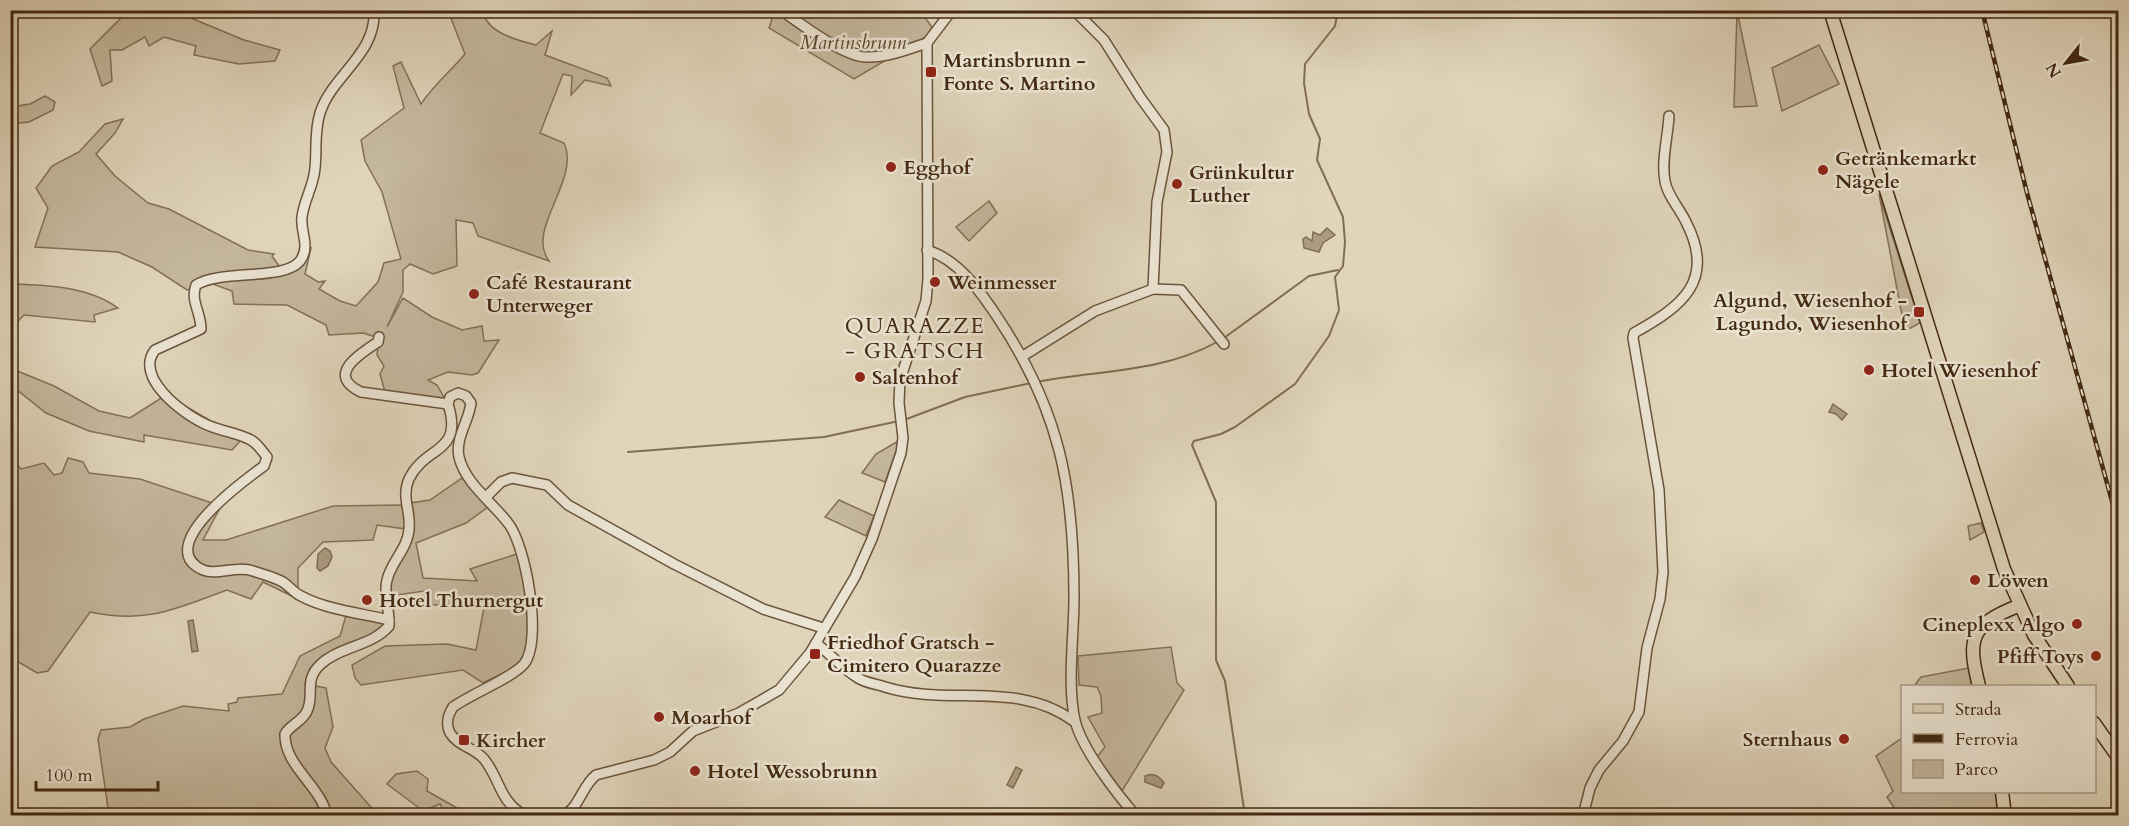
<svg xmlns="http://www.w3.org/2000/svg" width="2129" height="826" font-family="Cardo,serif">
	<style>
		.green { fill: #c5b89e; stroke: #847058; stroke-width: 1.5 }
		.water { fill: #ab9b81; stroke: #816d54; stroke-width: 1.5 }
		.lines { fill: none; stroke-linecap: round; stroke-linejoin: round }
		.stream { stroke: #816d54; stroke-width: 2 }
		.minor-casing { stroke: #6a543c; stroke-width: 12 }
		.major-casing { stroke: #432911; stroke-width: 15 }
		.minor { stroke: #ebe4d3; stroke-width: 9 }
		.major { stroke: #e0d5bb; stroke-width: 12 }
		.rail-casing { stroke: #432911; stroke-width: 4.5 }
		.rail { stroke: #ebe4d3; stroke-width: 2; stroke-dasharray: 7; stroke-linecap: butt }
		.poi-dot { fill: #8f2418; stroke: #ebe4d3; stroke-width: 2 }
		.labels { text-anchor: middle; stroke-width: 5; stroke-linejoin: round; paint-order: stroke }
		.park-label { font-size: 20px; font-style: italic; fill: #5d462d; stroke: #ebe4d3 }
		.poi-label { font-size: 20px; font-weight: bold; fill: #432911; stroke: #ebe4d3; text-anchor: start }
		.quarter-label { font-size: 22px; letter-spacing: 1.5px; fill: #432911; stroke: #ebe4d3 }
	</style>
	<rect width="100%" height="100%" fill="#e0d5bb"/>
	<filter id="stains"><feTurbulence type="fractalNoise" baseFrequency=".00333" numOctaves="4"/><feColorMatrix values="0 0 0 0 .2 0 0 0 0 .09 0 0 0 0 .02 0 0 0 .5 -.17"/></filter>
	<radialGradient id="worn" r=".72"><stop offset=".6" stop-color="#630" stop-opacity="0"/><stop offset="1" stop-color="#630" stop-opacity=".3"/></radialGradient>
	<g class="green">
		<polygon points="775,10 920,11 932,27 927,36 854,79 769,28"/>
		<polygon points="174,11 244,40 280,50 275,61 239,64 194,55 196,46 164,37 149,46 145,37 122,50 110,50 112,81 102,86 90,49 128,11"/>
		<path d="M448,11H484C484,32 519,41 536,45L552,31L545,55L607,78L611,86L585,80L571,95L572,76L563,74L540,133L564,143C581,180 525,229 549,261L478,236L473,223L456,220L457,266L433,274L410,264L403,270V292L387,327L403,298L432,317L462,330L482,326L484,341L499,340L478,373L472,375L448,372L428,380L437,385L445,399L385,392L380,374L384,366L377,355L379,338L363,333L329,335L326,325L287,305L234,304L232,291L213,284L187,290L152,267L118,252L35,247L48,208L36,188L52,166L79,152L105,124L123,119L115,133L96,154L115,176L148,203L169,209L248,250L274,254L272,256L282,270H288L305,249L311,248L305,274L318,282L325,281L319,289L340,301L356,306L378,282L384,263L401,259L382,192L365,161L361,140L404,108L393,66L401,62L421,104C435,83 449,73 465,54Z"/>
		<polygon points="1737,11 1757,106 1734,107"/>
		<polygon points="1819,45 1839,84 1782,111 1772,68"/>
		<polygon points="45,96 55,102 53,110 29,122 11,124 11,107 30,104"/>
		<polygon points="1879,194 1920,323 1905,331"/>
		<polygon points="989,201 997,213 969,241 956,227"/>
		<path d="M11,284C46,285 88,286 118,308L94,315L95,322L24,315L11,328Z"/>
		<polygon points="10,368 54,386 99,411 130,418 166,395 242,439 232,450 144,435 144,442 89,431 46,413 11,385"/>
		<polygon points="900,440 885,482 862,473 876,454"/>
		<path d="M10,457L21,469L44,463L54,475L62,473L68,458L83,462L89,473L140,479L221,506L203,540H226L333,506L402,505L406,529L377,525L373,540L323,542L298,568V599L263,582L251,599L227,590C175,609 147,624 90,612L48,671L37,673L15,660L11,654Z"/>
		<path d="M462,478L491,505L466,523L416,543L423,578L477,581L470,569L517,554C523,578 541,643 520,663C511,671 494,677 483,683L463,670L361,685L355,678L352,665L385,646L447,644L476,650L486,597L456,605H426L424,591L390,596L389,580L413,529L410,503L430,500Z"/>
		<polygon points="839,500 874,516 866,536 825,517"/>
		<polygon points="1981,523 1984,532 1970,540 1968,526"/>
		<polygon points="347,612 385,621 380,631 322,656 305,684 326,688 333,727 325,748 331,762 378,815 109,815 98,739 101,730 130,727 144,719 183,706 229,711 228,704 237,702 238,698 282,694 300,656 340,636"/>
		<polygon points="1171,647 1177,683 1184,690 1122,791 1097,757 1105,747 1088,717 1102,713 1101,696 1097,687 1079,685 1078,656"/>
		<polygon points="1974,667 1979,686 1914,686 1921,677"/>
		<polygon points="1902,738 1902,792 1998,792 2002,815 1899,815 1887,797 1893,791 1876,756"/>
		<polygon points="417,771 428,779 427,791 457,808 457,815 446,815 440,804 423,811 387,784 396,774"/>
	</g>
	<g class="water">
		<polygon points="1327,228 1335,235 1323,243 1319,252 1304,248 1303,239 1306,237 1312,241 1313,232 1320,235"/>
		<polygon points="1833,404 1847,414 1842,420 1836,414 1829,412"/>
		<polygon points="325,548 330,551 332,557 328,566 320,571 317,568 318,554"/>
		<polygon points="193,620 198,651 192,652 188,621"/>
		<polygon points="1016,767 1022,770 1013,788 1007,785"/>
		<path d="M1148,775C1155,773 1160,777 1164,783L1161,788L1145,782V776Z"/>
	</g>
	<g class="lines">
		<g class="stream">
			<polyline points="1224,338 1309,276 1338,270"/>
			<path d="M1037,382C1098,370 1161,373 1217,342"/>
			<polyline points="904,420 965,397 1031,383"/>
			<polyline points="628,452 824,437 899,421"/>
			<polyline points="1245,816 1225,681 1216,660 1216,502 1192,445 1194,441 1221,434 1235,427 1295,384 1329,336 1339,310 1335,277 1343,266 1345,242 1343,217 1317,160 1320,139 1309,114 1304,83 1305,64 1335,26 1338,10"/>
		</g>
		<g class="minor-casing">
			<g id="minor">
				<path d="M374,10C377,54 332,75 320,113C314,132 317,150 315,168C314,185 304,200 302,217C300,232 311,246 300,261C284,281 222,269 196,285C190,301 201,312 201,329L155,350C134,377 182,413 203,423C218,431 236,432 251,440C258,444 262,451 267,457L264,466C246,479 151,547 203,570C217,576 237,565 253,571C262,574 274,577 283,582C289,586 294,593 301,596C327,610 361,613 389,620"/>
				<path d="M781,10C801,24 844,57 867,57C887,58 908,49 927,43"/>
				<polyline points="1074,10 1104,40 1140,97 1164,130 1167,152 1157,202 1153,289 1181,290 1224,344"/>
				<polyline points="927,43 952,10"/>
				<path d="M927,250C959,260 980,291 998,318C1060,411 1074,487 1074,598C1074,634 1067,686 1075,720C1081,748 1117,794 1136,816"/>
				<path d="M379,337L378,342C360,354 325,375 361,392L448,404"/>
				<polyline points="1023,356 1095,311 1153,289"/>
				<path d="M448,404L450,397L458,393L466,396L471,403C469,421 455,438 459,457C465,483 492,502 508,523C526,545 543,641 524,664C512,678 471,694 453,707C448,715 445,723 450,733C458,746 475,748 484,759C501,780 498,800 525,816"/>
				<polyline points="486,497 501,482 512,478 547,485 568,505 674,564 763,609 823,628"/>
				<path d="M816,643C830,654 843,669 858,678C866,683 876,684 885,687C949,707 1018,679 1075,722"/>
				<path d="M327,816C321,786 284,766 285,734C290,725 303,721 307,711C315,695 303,680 321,664C341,646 372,646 389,626C390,611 383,593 387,580C391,562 408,548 409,529C411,511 401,497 409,479C425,445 464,454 448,404"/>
				<path d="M564,816C580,806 582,786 596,775L654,760L670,752L693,731L739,713L779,690L810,653L855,577L872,539L901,453L903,438L899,403L900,380L926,301L928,279L927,43"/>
				<path d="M1583,816L1590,788L1599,770L1623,741L1639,712L1647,648L1660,599L1663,572L1659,490L1633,338L1634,333C1683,306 1716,280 1686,222C1680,209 1667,195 1665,181C1661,161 1668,136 1669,116"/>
			</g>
		</g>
		<g class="major-casing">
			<g id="major">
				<polyline points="1830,10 2004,569 2034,635 2068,686"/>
				<path d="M1979,686C1967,639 1970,625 2018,606"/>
				<polyline points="2094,723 2118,757"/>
				<polyline points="2002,792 2005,816"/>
			</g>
		</g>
		<use href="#minor" class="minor"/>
		<use href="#major" class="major"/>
		<g class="rail-casing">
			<polyline id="rail" points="1982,10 2027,193 2118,523"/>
		</g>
		<use href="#rail" class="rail"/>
	</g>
	<g class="poi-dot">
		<rect x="925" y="66" width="12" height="12" rx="3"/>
		<circle cx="891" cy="167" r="6"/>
		<circle cx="1823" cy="170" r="6"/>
		<circle cx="1177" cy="184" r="6"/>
		<circle cx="935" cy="282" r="6"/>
		<circle cx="474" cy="294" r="6"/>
		<rect x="1913" y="306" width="12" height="12" rx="3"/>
		<circle cx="1869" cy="370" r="6"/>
		<circle cx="860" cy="377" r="6"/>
		<circle cx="1975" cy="580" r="6"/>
		<circle cx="367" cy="600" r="6"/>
		<circle cx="2077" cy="624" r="6"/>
		<rect x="809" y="648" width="12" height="12" rx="3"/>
		<circle cx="2096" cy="656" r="6"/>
		<circle cx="659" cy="717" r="6"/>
		<circle cx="1844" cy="739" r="6"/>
		<rect x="458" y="734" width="12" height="12" rx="3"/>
		<circle cx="695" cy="771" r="6"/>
	</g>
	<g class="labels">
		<g class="park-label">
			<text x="853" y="49">Martinsbrunn</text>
		</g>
		<g class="poi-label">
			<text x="943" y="67">Martinsbrunn -<tspan x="943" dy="23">Fonte S. Martino</tspan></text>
			<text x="1835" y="165">Getränkemarkt<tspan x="1835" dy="23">Nägele</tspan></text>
			<text x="903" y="174">Egghof</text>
			<text x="1189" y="179">Grünkultur<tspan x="1189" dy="23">Luther</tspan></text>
			<text x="486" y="289">Café Restaurant<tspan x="486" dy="23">Unterweger</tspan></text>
			<text x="947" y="289">Weinmesser</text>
			<text x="1907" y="307" text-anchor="end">Algund, Wiesenhof -<tspan x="1907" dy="23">Lagundo, Wiesenhof</tspan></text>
			<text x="1881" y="377">Hotel Wiesenhof</text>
			<text x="872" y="384">Saltenhof</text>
			<text x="1987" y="587">Löwen</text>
			<text x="379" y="607">Hotel Thurnergut</text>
			<text x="2065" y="631" text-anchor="end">Cineplexx Algo</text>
			<text x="827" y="649">Friedhof Gratsch -<tspan x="827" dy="23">Cimitero Quarazze</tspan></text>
			<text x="2084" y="663" text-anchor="end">Pfiff Toys</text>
			<text x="671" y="724">Moarhof</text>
			<text x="1832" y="746" text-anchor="end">Sternhaus</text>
			<text x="476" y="747">Kircher</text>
			<text x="707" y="778">Hotel Wessobrunn</text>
		</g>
		<g class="quarter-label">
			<text x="915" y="333">QUARAZZE<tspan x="915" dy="25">- GRATSCH</tspan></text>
		</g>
	</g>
	<rect width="2129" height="826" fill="none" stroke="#e0d5bb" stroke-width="36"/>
	<rect x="12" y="12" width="2105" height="802" fill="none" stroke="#432911" stroke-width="3"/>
	<rect x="18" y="18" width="2093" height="790" fill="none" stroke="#432911" stroke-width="1.5"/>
	<rect x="1901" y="685" width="195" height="108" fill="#ebe4d3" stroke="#a89985" stroke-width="1.5"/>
	<rect x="1913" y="704" width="30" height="9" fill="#e0d5bb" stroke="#a89985" stroke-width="1.5"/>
	<text x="1955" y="715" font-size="18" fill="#432911">Strada</text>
	<rect x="1913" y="734" width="30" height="9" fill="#432911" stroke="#a89985" stroke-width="1.5"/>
	<text x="1955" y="745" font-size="18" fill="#432911">Ferrovia</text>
	<rect x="1913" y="760" width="30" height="18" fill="#c5b89e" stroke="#a89985" stroke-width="1.5"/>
	<text x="1955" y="775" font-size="18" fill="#432911">Parco</text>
	<g transform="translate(2066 63) rotate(239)" stroke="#ebe4d3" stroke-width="4.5" paint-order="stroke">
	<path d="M0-4.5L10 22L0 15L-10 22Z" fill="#432911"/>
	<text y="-9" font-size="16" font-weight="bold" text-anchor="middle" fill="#432911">N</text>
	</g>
	<path d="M36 781v9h122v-9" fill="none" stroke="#432911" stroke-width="3"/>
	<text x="45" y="781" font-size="18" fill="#432911" stroke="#ebe4d3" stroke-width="4.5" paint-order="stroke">100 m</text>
	<rect width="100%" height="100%" filter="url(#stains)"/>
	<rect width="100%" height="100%" fill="url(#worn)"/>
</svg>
